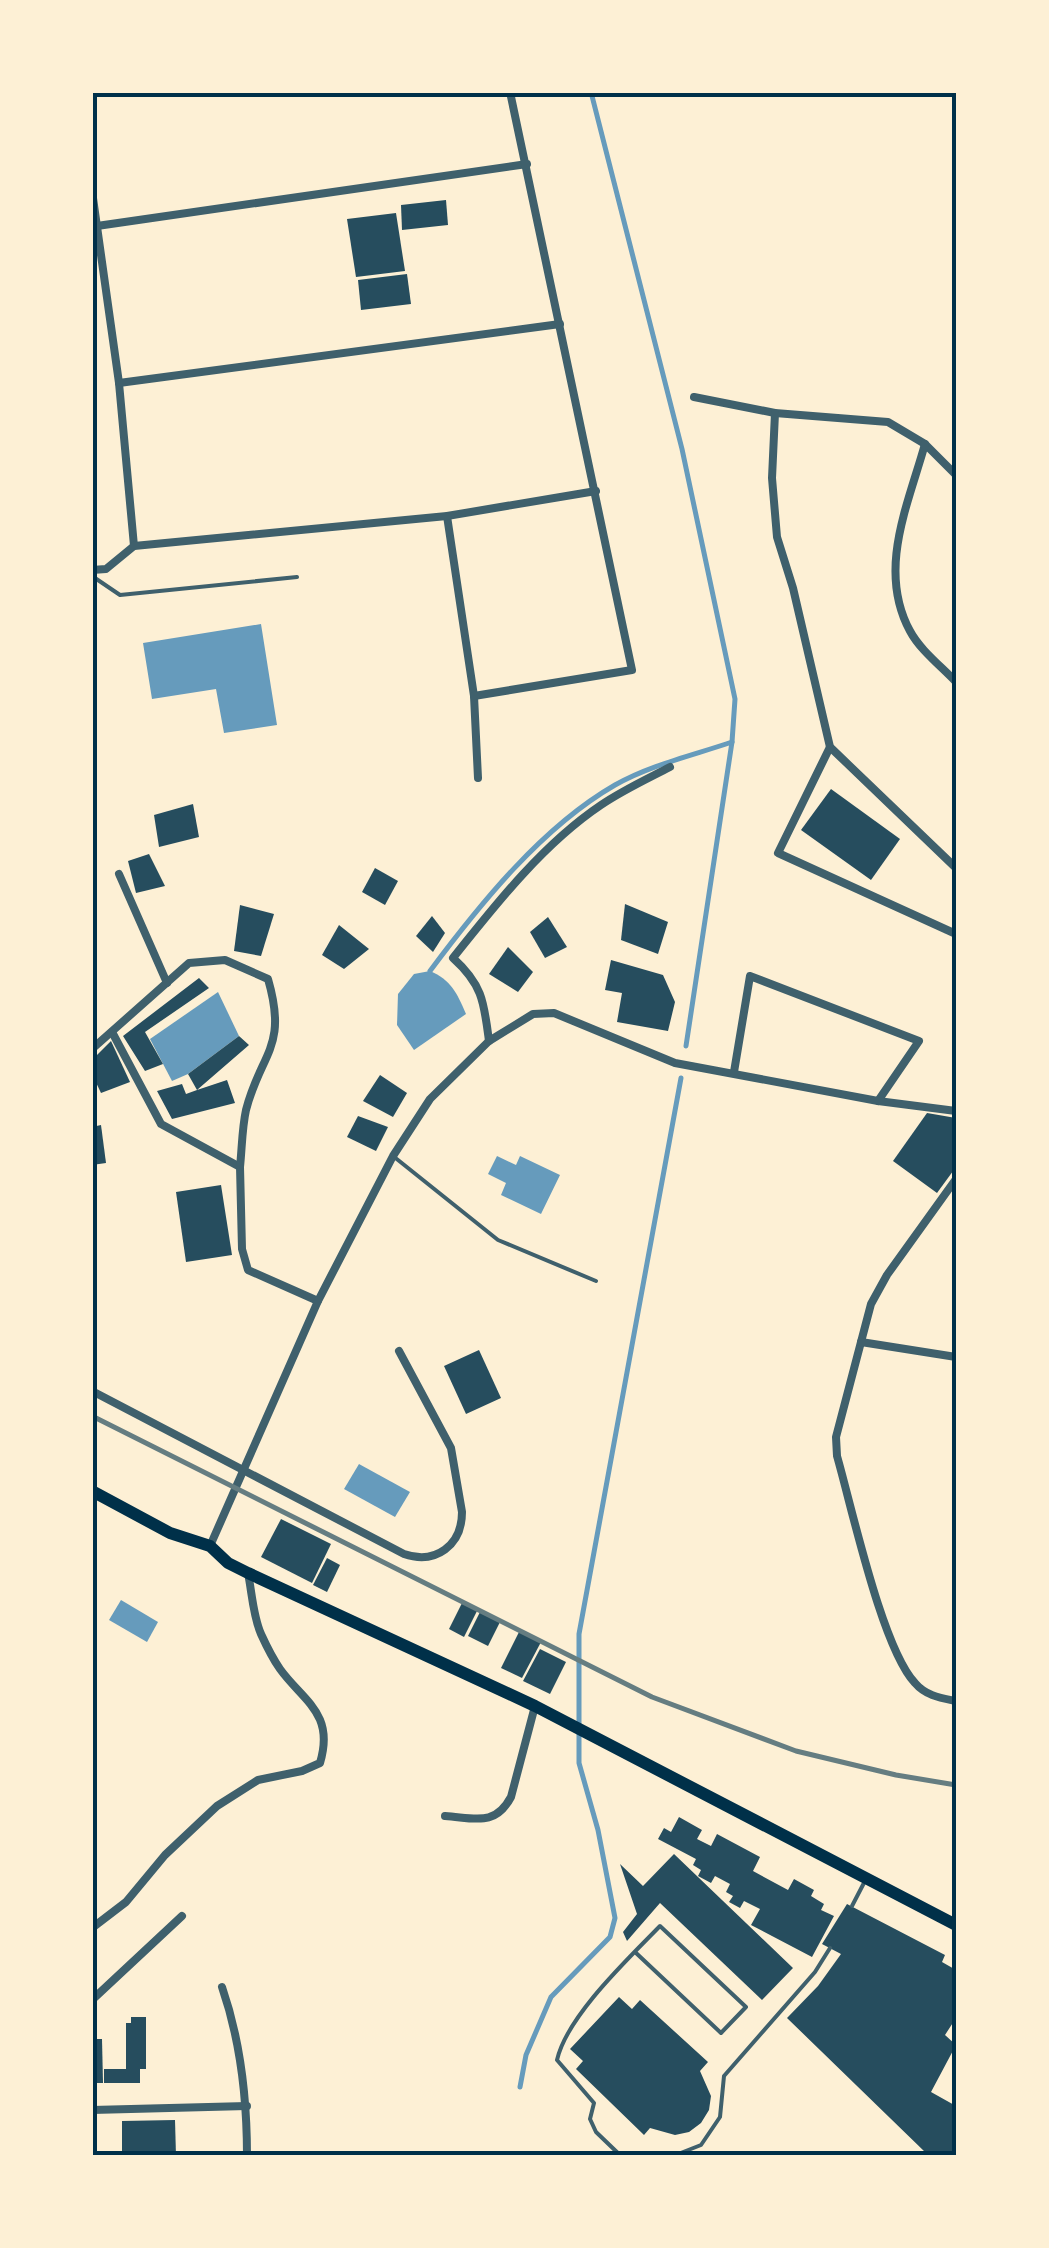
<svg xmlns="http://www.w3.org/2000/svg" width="1049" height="2248" font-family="Raleway,sans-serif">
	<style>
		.water { fill: #669bbc }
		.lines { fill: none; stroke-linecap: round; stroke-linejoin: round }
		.stream { stroke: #669bbc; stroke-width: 5 }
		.building { fill: #264d5e }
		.service { stroke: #3f606c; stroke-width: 4 }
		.minor { stroke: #3f606c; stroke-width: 8 }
		.primary { stroke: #003049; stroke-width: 12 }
		.rail { stroke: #657d81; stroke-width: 5 }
		.neatline { fill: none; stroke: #003049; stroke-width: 4 }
	</style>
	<rect width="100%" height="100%" fill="#fdf0d5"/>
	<g class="water">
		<polygon points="261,624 277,725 224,733 216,689 152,699 143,643"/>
		<path d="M430,971C451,980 457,993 466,1014L414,1050L397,1025L398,994L414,974Z"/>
		<polygon points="218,992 239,1036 188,1074 172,1081 150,1039"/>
		<polygon points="497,1156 516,1165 520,1156 560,1175 541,1214 501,1195 506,1183 488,1174"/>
		<polygon points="359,1464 410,1492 395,1517 344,1489"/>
		<polygon points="121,1600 158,1622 147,1642 109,1620"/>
	</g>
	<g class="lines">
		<g class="stream">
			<polyline points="591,92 682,449 735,699 732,742 686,1046"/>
			<path d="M430,971C480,904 542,827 615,785C650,765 694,755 732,742"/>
			<polyline points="520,2087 526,2055 551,1997 610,1937 615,1918 598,1830 579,1763 579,1634 681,1078"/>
		</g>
	</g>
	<g class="building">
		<polygon points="446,200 448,225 402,230 401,205"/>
		<polygon points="396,213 405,271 356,277 347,219"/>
		<polygon points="407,274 411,304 361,310 358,280"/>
		<polygon points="831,789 900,839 871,880 801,830"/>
		<polygon points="193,804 199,837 159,847 154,815"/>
		<polygon points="149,854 165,886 136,893 128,861"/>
		<polygon points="375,868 398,881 385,905 362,892"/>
		<polygon points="625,904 668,922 658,954 621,940"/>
		<polygon points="240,905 274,914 261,956 234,951"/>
		<polygon points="432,916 445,933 433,952 416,936"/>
		<polygon points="548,917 567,947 545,958 530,932"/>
		<polygon points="339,925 369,949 344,969 322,955"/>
		<polygon points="508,947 533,972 518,992 489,974"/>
		<polygon points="611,960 663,975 675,1002 668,1031 617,1022 622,993 605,990"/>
		<polygon points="199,978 209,988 145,1032 163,1064 145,1071 123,1036"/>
		<polygon points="239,1036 249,1045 197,1090 227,1080 235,1103 172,1119 157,1091 182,1084 186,1094 197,1090 188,1074"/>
		<polygon points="111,1041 130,1082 101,1093 92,1074 92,1060"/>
		<polygon points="380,1075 407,1093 393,1117 363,1101"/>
		<polygon points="927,1113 956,1118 956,1167 937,1193 893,1161"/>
		<polygon points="358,1116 388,1127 376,1151 347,1137"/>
		<polygon points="101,1125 106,1163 92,1165 92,1127"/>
		<polygon points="221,1185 232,1255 186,1262 176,1192"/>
		<polygon points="479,1350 501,1398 466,1414 444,1366"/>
		<polygon points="281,1519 331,1544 312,1583 261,1557"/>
		<polygon points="327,1558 340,1565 327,1592 313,1585"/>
		<polygon points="462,1603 477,1611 464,1637 449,1629"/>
		<polygon points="481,1610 501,1620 488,1646 468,1636"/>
		<polygon points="519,1632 541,1642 522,1678 501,1668"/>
		<polygon points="540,1649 566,1662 550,1694 523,1681"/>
		<polygon points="679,1817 702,1830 697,1839 711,1846 717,1834 760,1857 753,1871 788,1890 794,1879 814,1890 811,1896 824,1904 821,1910 834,1916 812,1957 751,1925 760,1909 744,1901 740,1908 729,1902 733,1896 726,1892 730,1884 715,1876 711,1883 698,1876 701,1870 693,1865 696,1859 658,1839 664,1828 671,1832"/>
		<polygon points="674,1854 793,1968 762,2000 660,1903 627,1941 623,1932 637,1914 620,1864 643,1886"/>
		<polygon points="847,1904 945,1955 942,1962 956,1970 956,2018 945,2035 956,2045 931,2092 956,2106 956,2156 933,2156 925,2152 787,2018 818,1986 841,1954 822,1944"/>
		<polygon points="619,1997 632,2009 640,2000 708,2062 700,2071 711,2096 709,2110 701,2123 689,2132 675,2135 650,2128 644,2135 576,2069 583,2061 570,2049"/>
		<polygon points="131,2017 146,2017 146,2069 140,2069 140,2083 104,2083 104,2069 126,2069 126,2023 131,2023"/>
		<polygon points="92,2039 102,2039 103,2083 92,2083"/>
		<polygon points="175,2120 176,2156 122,2156 122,2121"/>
	</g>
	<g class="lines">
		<g class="service">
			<polyline points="92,576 120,595 297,577"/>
			<polyline points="393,1156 498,1240 596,1281"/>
			<polyline points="852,1906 866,1879"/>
			<path d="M621,2156L596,2132L590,2119L594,2103L557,2060C567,2016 628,1959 660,1926L746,2007L721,2033L635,1952"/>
			<polyline points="673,2156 701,2145 720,2117 724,2076 815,1972 830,1948"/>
		</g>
		<g class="minor">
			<polyline points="92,191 119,383 134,546"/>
			<polyline points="97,226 527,164"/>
			<polyline points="119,383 560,324"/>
			<polyline points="694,397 775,413 888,422 925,444 956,475"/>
			<polyline points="775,413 772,478 777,537 793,588 830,747 956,868"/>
			<path d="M925,444C908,505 877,570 910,631C920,650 942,667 956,682"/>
			<polyline points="447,516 474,696 478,778"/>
			<polyline points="92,570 106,569 134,546 447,516 596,491"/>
			<polyline points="474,696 632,670 510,92"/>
			<polyline points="830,747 778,853 956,934"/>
			<polyline points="119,874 167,983"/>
			<polyline points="112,1032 161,1124 240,1167 242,1249 248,1270 318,1301"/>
			<path d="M489,1041C484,1003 483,985 453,958C496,904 543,844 601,805C623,790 647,779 670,767"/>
			<path d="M92,1049L189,963L225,960L268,979C288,1048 261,1052 246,1110C242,1128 242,1148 240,1167"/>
			<polyline points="734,1072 750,976 919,1041 878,1101"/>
			<path d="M956,1179L887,1275L871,1304L836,1437L837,1456C852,1508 882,1648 915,1683C926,1696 941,1698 956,1701"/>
			<polyline points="861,1342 956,1357"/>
			<path d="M92,1391L404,1554C436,1565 462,1545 462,1512L451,1448L399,1351"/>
			<polyline points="210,1546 318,1301 393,1156 430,1099 489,1041 533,1014 554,1013 675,1063 878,1101 956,1111"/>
			<path d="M445,1816C475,1818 495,1827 511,1797L535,1706"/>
			<path d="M92,1928L126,1902L165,1855L217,1806L258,1780L302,1771L320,1763C335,1713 303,1701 280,1669C273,1659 266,1645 261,1634C253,1616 252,1593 248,1573"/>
			<path d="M222,1987C241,2042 247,2097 247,2156"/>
			<polyline points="92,2000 182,1916"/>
			<polyline points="92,2110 247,2106"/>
		</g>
		<polyline class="primary" points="92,1491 170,1533 210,1546 228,1563 248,1573 535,1706 956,1925"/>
		<polyline class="rail" points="92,1416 652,1697 796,1751 896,1775 956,1785"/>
	</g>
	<rect width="1049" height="2248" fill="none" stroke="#fdf0d5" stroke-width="190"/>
	<rect x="95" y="95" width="859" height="2058" class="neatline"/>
</svg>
